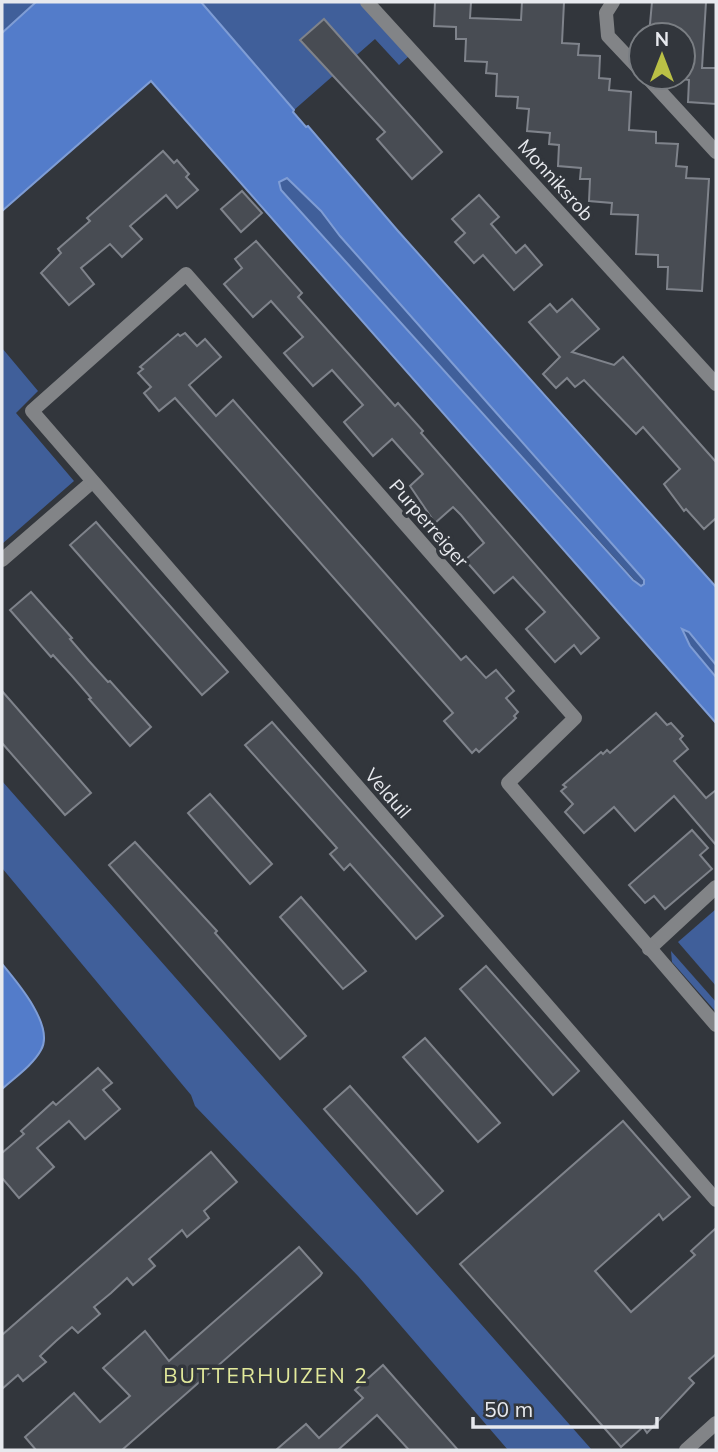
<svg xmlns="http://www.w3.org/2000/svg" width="718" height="1452" font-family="Mulish,sans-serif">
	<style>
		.green { fill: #405f9a }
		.water { fill: #537cca; stroke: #7f9dd5; stroke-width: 2; fill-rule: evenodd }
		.building { fill: #484c53; stroke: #7f838b; stroke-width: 2 }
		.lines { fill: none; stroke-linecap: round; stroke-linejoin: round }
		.minor { stroke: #828487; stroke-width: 14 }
		.labels { text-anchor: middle; stroke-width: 7; stroke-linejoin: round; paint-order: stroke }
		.street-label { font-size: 19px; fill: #e7e9ee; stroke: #32363c }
		.neighbourhood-label { font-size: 21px; letter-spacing: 2px; fill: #e3ea9b; stroke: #32363c }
	</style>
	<rect width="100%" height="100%" fill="#32363c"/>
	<g class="green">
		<polygon points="2,2 36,2 2,33"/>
		<polygon points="201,2 362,2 409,56 399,65 375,39 294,110"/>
		<path d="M284,178C300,179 339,235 352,249C449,360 546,470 644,580V584L641,587L281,190L279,182Z"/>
		<polygon points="2,348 38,391 16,413 74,481 2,544"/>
		<polygon points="682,629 689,632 716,665 716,677 690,646"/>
		<polygon points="2,781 592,1450 508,1450 358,1276 195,1106 191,1095 2,868"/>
		<polygon points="716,909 716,986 678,942"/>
		<polygon points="671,951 716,1002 716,1012 672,962"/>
	</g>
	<g class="water">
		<path d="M36,2H201L294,110L293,112L306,127L308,126L398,231L716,587V665L689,632L682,629L690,646L716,677V723L151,81L2,211V33ZM287,178L321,211L340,236L644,580V584L641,586L633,580L281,190L279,182Z"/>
		<path d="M2,964C17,982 55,1026 41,1050C33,1065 14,1078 2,1089Z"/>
	</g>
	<g class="building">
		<polygon points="435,2 471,2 470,18 521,20 522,2 564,2 562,43 579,44 578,55 600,56 599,78 610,79 609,90 631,92 629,130 656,132 656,143 678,144 676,166 687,167 686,178 709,179 702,291 667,289 668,267 658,267 658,255 636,254 638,215 611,214 612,203 589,201 590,179 580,179 581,168 558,166 559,145 549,144 550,133 527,131 529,109 517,108 518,97 496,96 497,74 486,73 487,62 465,61 466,39 456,39 456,27 434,26"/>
		<polygon points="652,2 706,2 702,68 716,68 716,104 688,102 689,80 683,79 683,35 649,35"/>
		<polygon points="324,19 442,152 412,179 377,139 385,132 300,40"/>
		<polygon points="163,151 174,163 177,160 189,174 186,177 198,190 177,208 166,195 130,226 142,239 122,257 110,244 81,268 94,284 69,305 41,273 61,253 58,249 90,221 87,218"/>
		<polygon points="242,191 262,213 241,232 221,209"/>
		<polygon points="479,195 499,217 491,224 516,253 525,245 542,265 514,290 483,255 474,263 455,242 465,233 452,219"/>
		<polygon points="256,241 302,293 298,297 395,406 398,403 423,431 421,433 599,638 581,654 574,645 555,662 526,629 545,612 513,577 494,593 465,560 484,543 461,515 453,507 435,523 410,486 423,474 392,439 373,456 344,422 363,405 332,370 313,386 284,353 303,337 271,301 253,317 224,284 242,268 235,259"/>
		<polygon points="572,299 599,329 572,352 614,365 623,357 716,462 716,518 704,529 686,509 684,511 664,484 680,469 643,427 636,434 584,380 575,387 567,378 556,388 543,374 560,357 529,322 550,304 557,312"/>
		<polygon points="185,333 197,346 205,339 221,357 189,385 216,416 233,400 461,660 466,656 486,678 496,670 514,691 506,698 518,712 514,716 516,718 479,752 476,749 472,753 444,721 453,713 175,398 159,411 144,393 151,387 138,373 143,369 140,367 178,334 180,336"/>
		<polygon points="96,522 228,672 202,695 70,545"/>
		<polygon points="31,592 72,638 70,639 89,661 108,682 110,681 151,727 130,746 89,699 91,698 72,676 53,655 51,657 10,610"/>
		<polygon points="2,691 91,793 65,815 2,743"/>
		<polygon points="656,713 667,725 671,723 683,736 680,739 688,749 674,761 706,798 716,790 716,845 674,796 635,831 614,807 584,833 565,812 573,804 561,791 566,787 563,785 601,752 603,754 607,750 610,753"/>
		<polygon points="272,722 443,916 416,939 350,864 344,870 330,854 337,848 245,745"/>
		<polygon points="210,794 272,864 250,884 188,813"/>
		<polygon points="692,830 708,848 700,855 712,869 665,909 654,896 645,903 629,885"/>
		<polygon points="135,842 217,931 215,933 306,1036 280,1059 109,865"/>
		<polygon points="301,897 366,971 343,989 280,917"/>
		<polygon points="486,966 579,1071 553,1095 460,989"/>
		<polygon points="425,1038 500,1123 478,1142 403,1057"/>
		<polygon points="98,1068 112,1083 103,1090 120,1109 85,1139 69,1121 37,1148 54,1167 19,1198 2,1178 2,1153 24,1134 21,1131 53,1102 56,1105"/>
		<polygon points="350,1086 443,1191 417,1214 324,1109"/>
		<polygon points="623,1121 690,1197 663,1220 659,1214 595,1271 631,1312 695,1255 691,1251 716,1228 716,1354 689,1378 694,1383 647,1433 643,1427 621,1447 460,1264"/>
		<polygon points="211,1152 237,1182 204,1211 209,1218 187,1237 182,1230 165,1245 149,1259 155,1266 133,1285 127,1278 111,1293 94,1307 100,1314 78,1333 72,1327 56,1341 40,1356 46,1362 23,1381 18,1375 2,1389 2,1335"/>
		<polygon points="299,1247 322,1273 320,1276 122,1450 36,1450 25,1437 74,1393 100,1422 130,1396 103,1368 145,1331 169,1361"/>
		<polygon points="383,1365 458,1450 409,1450 377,1415 338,1450 276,1450 306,1424 319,1438 363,1398 355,1390"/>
	</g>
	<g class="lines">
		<g class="minor">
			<polyline points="367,2 716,384"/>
			<polyline points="613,2 606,13 608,36 641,71"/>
			<polyline points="647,77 716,152"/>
			<polyline points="2,560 92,482"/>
			<polyline points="649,949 716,887"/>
			<polyline points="716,1025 508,783 575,718 186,274 32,411 716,1200"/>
			<polyline points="686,1450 716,1423"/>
		</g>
	</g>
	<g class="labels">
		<g class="street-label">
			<text transform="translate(556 180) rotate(48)" y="7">Monniksrob</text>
			<text transform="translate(429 523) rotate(49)" y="7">Purperreiger</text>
			<text transform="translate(388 793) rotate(49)" y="7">Velduil</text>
		</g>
		<g class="neighbourhood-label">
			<text x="266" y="1383">BUTTERHUIZEN 2</text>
		</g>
	</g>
	<rect width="718" height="1452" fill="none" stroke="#e7e9ee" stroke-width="7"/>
	<g transform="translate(662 56)"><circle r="33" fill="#32363c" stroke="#7a7e83" stroke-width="2"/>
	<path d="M0-5L12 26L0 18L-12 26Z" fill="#bac046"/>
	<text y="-10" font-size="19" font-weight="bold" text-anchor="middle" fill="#e7e9ee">N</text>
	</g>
	<path d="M473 1417v10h184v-10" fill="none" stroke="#e7e9ee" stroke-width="3.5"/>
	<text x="484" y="1417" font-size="21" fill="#e7e9ee" stroke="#32363c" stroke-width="5" paint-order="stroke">50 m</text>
</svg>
